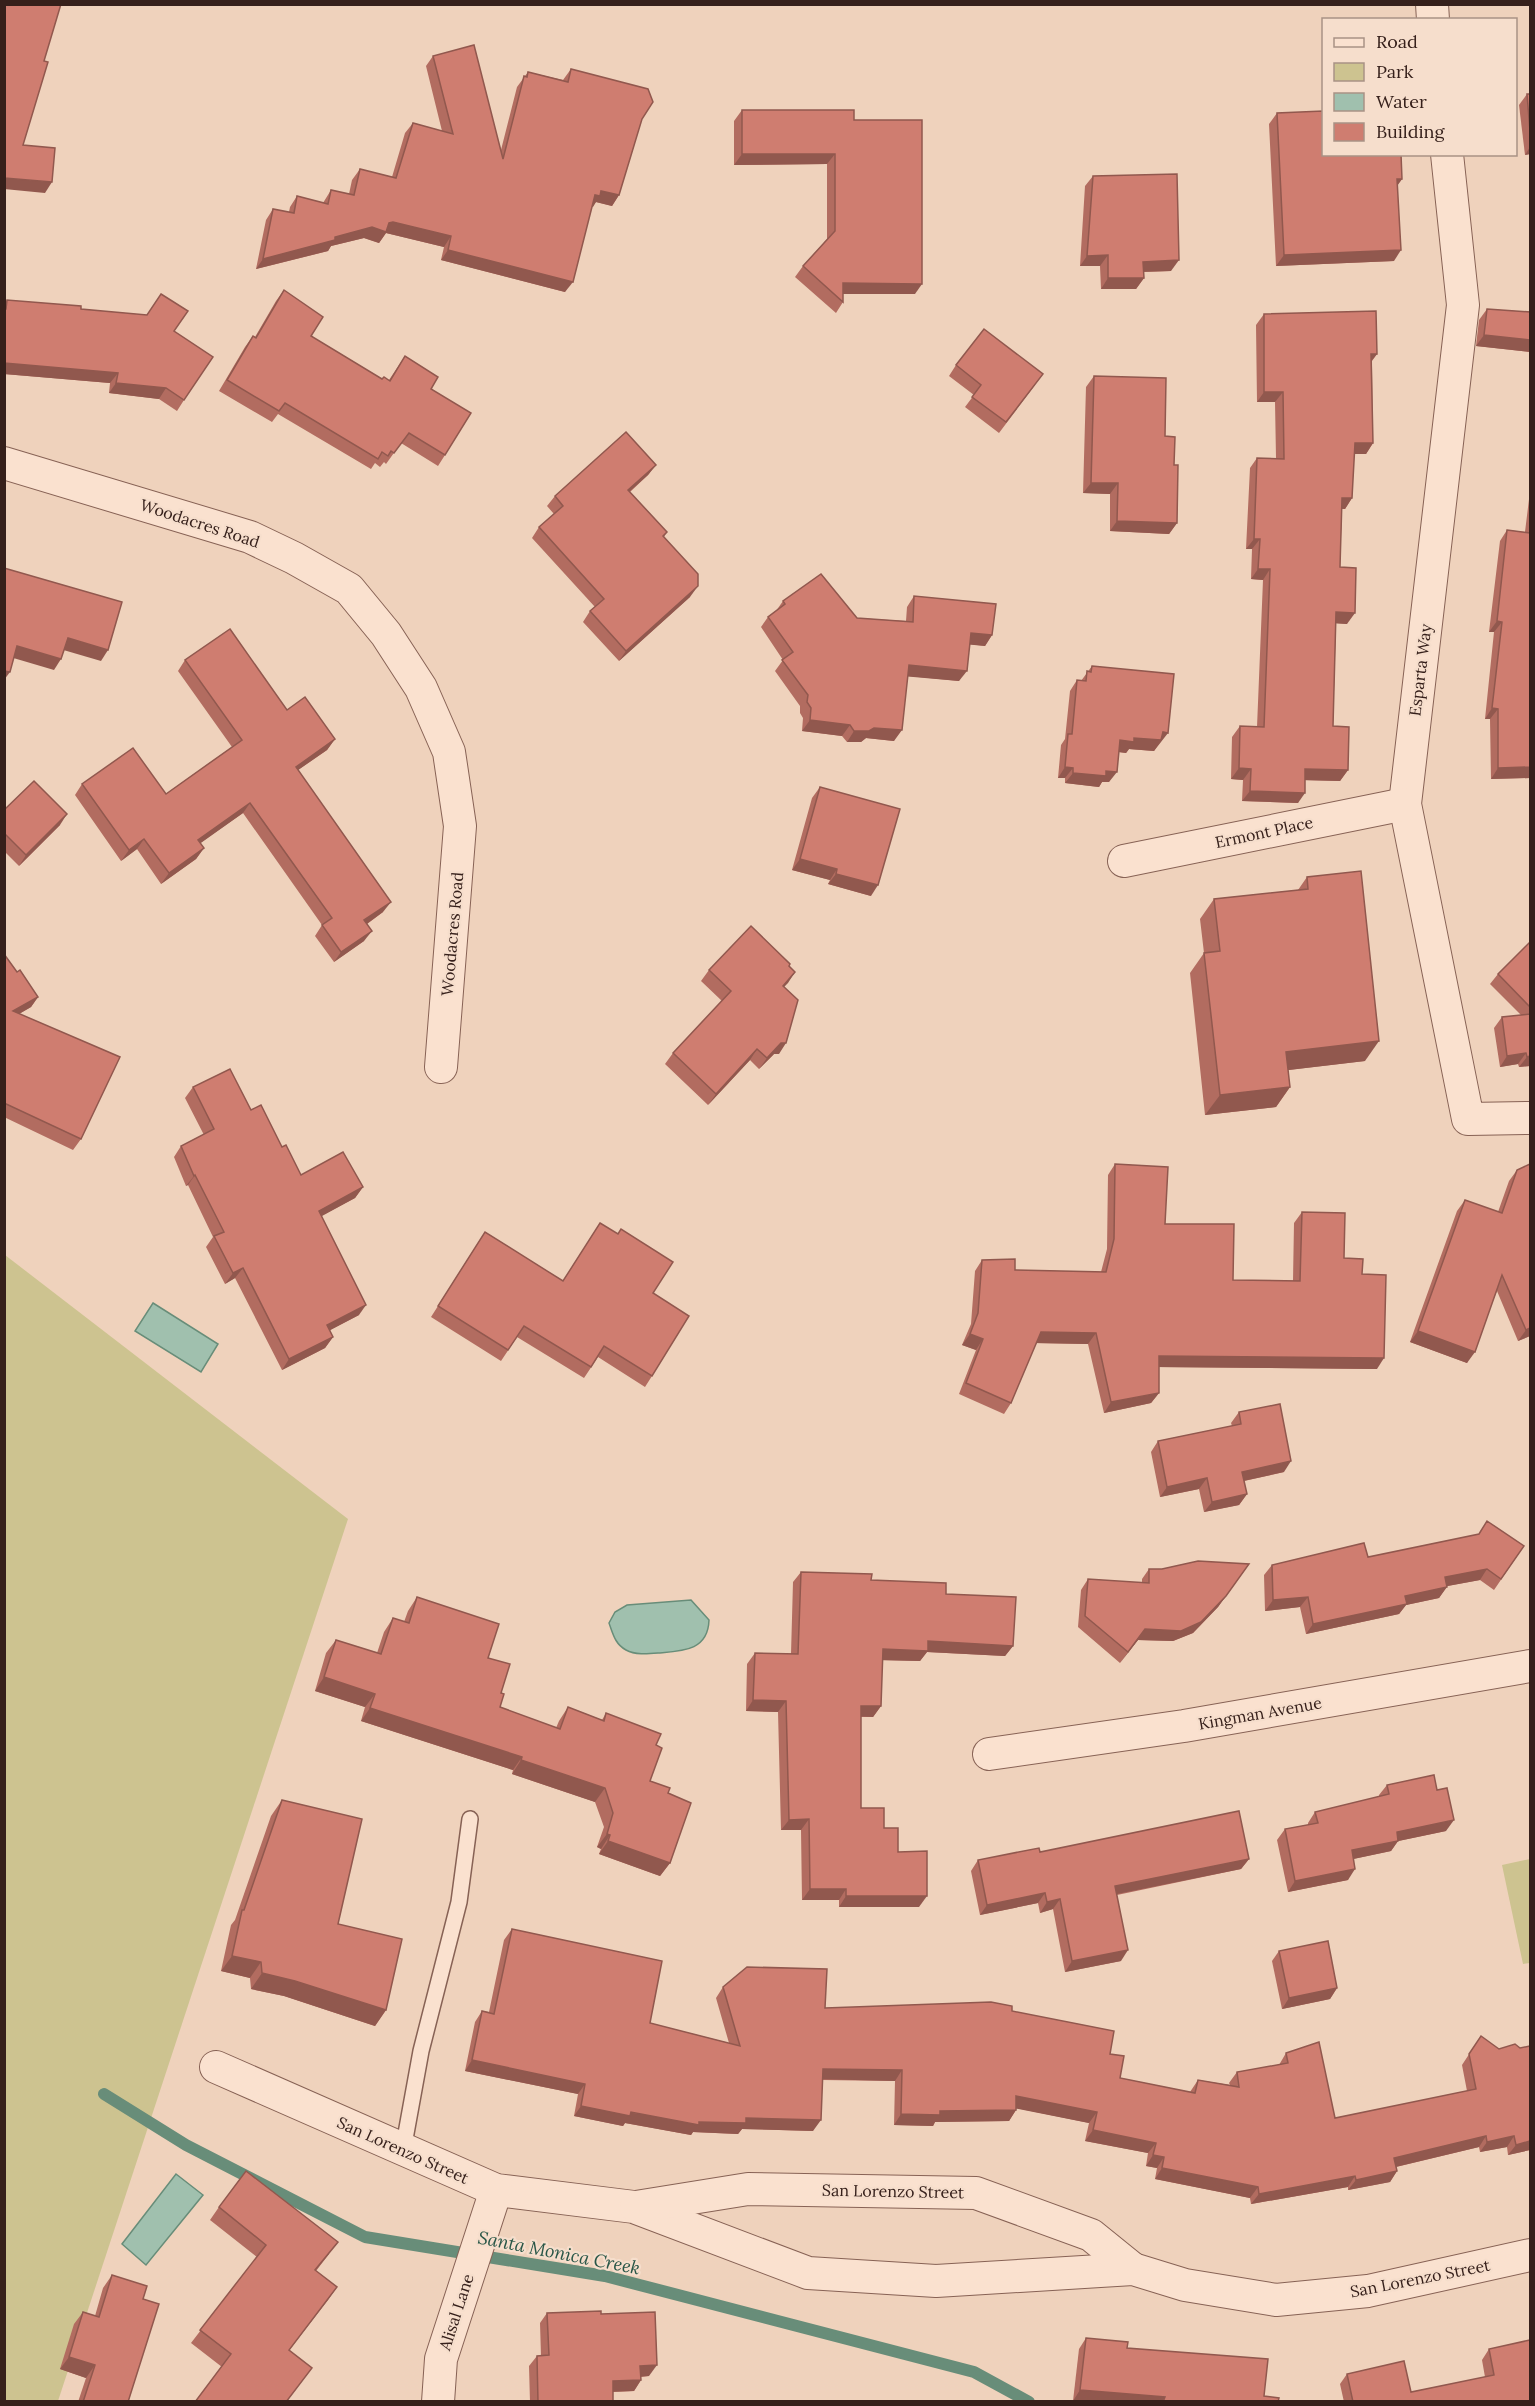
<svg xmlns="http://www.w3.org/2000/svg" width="1535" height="2406" font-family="Lora,serif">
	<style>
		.green { fill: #cdc390 }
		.water { fill: #a0c0ae; stroke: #688d79; stroke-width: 1.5 }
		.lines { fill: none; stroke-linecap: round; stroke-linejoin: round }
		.stream { stroke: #688d79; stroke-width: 12 }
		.service-casing { stroke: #876255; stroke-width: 18 }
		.minor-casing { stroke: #876255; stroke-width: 34 }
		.service { stroke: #fae1cf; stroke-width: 15 }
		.minor { stroke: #fae1cf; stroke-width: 32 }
		.wall { fill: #b26c60 }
		.shaded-wall { fill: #91584e }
		.building { fill: #cf7d70; stroke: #91584e; stroke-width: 1.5 }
		.labels { text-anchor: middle; stroke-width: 4.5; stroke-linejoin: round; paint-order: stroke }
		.street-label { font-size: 16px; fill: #36201b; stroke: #f6decc }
		.water-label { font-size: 18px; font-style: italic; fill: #295647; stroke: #f6decc }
	</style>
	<rect width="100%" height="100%" fill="#efd2bc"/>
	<g class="green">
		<polygon points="5,1255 348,1519 58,2401 5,2401"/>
		<polygon points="1530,1859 1530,1963 1523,1964 1502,1865"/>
	</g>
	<g class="water">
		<polygon points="153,1303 218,1344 201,1372 135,1331"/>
		<path d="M691,1600L709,1620C708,1651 682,1651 658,1653C647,1654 635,1655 626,1650C615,1644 613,1634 609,1623L615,1612L627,1605Z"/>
		<polygon points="176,2174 203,2195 146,2265 122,2244"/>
	</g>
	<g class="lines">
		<polyline class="stream" points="104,2094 186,2145 365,2237 605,2276 974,2372 1029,2402"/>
		<g class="service-casing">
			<polyline id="service" points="403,2150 421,2051 459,1902 470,1819"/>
		</g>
		<g class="minor-casing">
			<g id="minor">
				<polyline points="1432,4 1433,20"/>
				<polyline points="1447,154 1463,305 1405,804 1468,1119 1530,1118"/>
				<polyline points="4,463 250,537 294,558 349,589 386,634 421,688 449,752 460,826 441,1067"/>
				<polyline points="1124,861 1405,804"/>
				<polyline points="989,1754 1184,1726 1530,1666"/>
				<polyline points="216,2067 496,2190 634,2207 808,2273 936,2281 1133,2269 1185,2285 1276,2300 1368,2291 1530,2255"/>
				<polyline points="636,2207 748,2189 976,2193 1091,2235 1133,2269"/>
				<polyline points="438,2402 441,2359 496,2190"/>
			</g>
		</g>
		<use href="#service" class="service"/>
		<use href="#minor" class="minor"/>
	</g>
	<g class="wall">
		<polygon points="433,56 501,150 517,87 528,72 563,80 571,69 642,119 619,195 612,206 596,202 592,207 565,292 441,260 444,247 386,233 379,243 364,238 331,246 328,251 256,269 266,220 273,209 289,212 290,207 297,196 323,203 331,190 349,194 352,180 360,169 392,177 405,133 413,123 442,131 426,66"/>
		<polygon points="1527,94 1530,94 1530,154 1525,155 1519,105"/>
		<polygon points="742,110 854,120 915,294 843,294 843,302 836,313 795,277 803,266 827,239 827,164 734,165 734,121"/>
		<polygon points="1277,113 1402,179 1397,186 1394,261 1276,266 1269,124"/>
		<polygon points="1093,176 1171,271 1144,272 1144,278 1136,289 1101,289 1100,266 1080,266 1085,186"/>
		<polygon points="284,290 311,336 382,379 389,380 405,356 431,389 445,455 438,466 401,443 386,464 384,462 380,467 375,463 371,469 278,414 272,422 219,391 245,347 253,336 255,337 276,301"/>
		<polygon points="7,300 81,309 174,331 184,400 177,411 159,399 109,393 110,383 4,374 4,303"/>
		<polygon points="1487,309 1530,312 1530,352 1476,346 1479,320"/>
		<polygon points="1264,314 1377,354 1372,361 1373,443 1366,454 1354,454 1352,498 1345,509 1342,509 1340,567 1347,624 1336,623 1333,726 1348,770 1340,781 1305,780 1298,803 1242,801 1243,780 1231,779 1232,737 1240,726 1257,727 1263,580 1251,579 1252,549 1246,549 1250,468 1257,458 1276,458 1275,402 1257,402 1256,325"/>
		<polygon points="956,365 1035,385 999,433 965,407 974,395 949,376"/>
		<polygon points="1094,376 1165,436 1177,523 1169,534 1110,531 1110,494 1083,493 1086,387"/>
		<polygon points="656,465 648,475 630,492 667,532 664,537 690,597 619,661 583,622 590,611 595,607 532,538 539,527 554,514 547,506 555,496"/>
		<polygon points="1530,491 1530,778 1491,779 1490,719 1485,719 1494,632 1489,632 1500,541 1507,530 1525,532"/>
		<polygon points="914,596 992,635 985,646 969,644 959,681 908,676 894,741 866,738 861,742 847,742 842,736 802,731 803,718 800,713 800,706 775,671 783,660 761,627 768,617 776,611 783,601 857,618 906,621 907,607"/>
		<polygon points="185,660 287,710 335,739 327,750 298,770 383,912 367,924 364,941 334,962 315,936 322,925 243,813 200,843 204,848 196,859 161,884 137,849 121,861 75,795 82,784 166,794 232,747 178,671"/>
		<polygon points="1092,666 1160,743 1159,743 1154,751 1129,749 1126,753 1118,752 1109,782 1102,782 1099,787 1065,783 1065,778 1058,778 1061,745 1065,739 1070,691 1077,680 1081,681"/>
		<polygon points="820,787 871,896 828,884 830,880 792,870 812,798"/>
		<polygon points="4,810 60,825 19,866 4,851"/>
		<polygon points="1307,877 1365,1061 1288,1070 1290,1087 1276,1107 1205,1115 1190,973 1204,953 1200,919 1214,899 1298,890"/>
		<polygon points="1530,942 1530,1066 1519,1067 1518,1064 1500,1067 1494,1028 1502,1017 1521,1015 1490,984 1498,974"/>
		<polygon points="4,954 17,972 38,997 31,1007 19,1014 81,1139 73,1150 4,1117"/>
		<polygon points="789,967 795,972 784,987 779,1054 774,1054 759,1069 750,1060 708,1105 665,1064 673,1053 722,1001 701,981 709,970"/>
		<polygon points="193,1087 251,1110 282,1147 301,1175 363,1187 355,1198 321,1216 359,1315 330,1330 333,1337 325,1348 282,1370 235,1278 225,1284 206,1247 213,1237 188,1185 186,1186 174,1157 181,1146 204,1135 185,1098"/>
		<polygon points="1115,1164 1165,1224 1233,1280 1293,1281 1294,1223 1302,1212 1344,1258 1362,1274 1377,1369 1159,1367 1159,1393 1151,1403 1104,1413 1088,1344 1036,1343 1011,1403 1004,1414 959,1394 976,1350 962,1345 971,1324 975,1271 982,1260 1015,1270 1101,1272 1107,1249 1108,1175"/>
		<polygon points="1517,1170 1530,1336 1518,1341 1497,1291 1467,1363 1410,1342 1457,1211 1465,1200 1498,1212 1509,1181"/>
		<polygon points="600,1223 653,1293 652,1376 645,1387 598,1357 584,1378 517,1337 501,1361 431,1317 485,1232 563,1281"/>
		<polygon points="1239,1412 1284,1472 1244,1481 1247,1494 1239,1505 1204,1512 1199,1489 1160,1497 1151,1452 1158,1441 1232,1426 1231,1423"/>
		<polygon points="1524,1546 1494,1590 1480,1580 1447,1586 1439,1598 1406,1605 1399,1614 1306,1634 1300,1607 1265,1611 1264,1575 1272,1565"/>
		<polygon points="1249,1564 1218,1607 1193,1633 1173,1641 1138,1640 1120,1663 1078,1627 1081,1590 1088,1579 1142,1583 1142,1579 1149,1569 1162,1569"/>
		<polygon points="801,1572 871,1580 946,1594 1013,1646 1005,1656 927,1652 920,1661 882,1660 881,1706 873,1717 861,1717 861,1808 884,1828 898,1852 919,1907 839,1907 839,1900 802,1900 801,1830 781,1830 778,1712 746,1711 747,1664 755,1653 791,1654 793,1582"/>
		<polygon points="417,1597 488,1658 501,1693 500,1707 556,1728 559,1721 568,1707 602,1720 606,1713 656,1745 650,1781 668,1793 670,1863 660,1876 599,1854 601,1849 597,1847 604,1827 595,1802 512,1774 513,1770 361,1721 365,1707 315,1691 326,1653 336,1640 377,1653 384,1632 393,1618 404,1622 408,1611"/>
		<polygon points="1387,1785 1446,1831 1398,1841 1391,1851 1353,1859 1348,1880 1288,1892 1277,1840 1285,1829 1308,1825 1308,1823 1315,1812 1379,1797 1379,1795"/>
		<polygon points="282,1800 338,1924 386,2010 375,2026 284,1996 251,1989 250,1978 221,1971 231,1925 235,1920 271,1816"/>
		<polygon points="1040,1852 1249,1859 1241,1869 1117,1895 1121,1961 1065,1972 1053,1909 1040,1913 1038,1903 980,1915 971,1871 978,1860"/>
		<polygon points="512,1929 650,2023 729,2043 716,1998 723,1987 825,2008 1012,2011 1110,2054 1120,2078 1190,2092 1198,2080 1230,2085 1229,2083 1237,2072 1279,2065 1286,2053 1335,2118 1467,2091 1462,2065 1481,2036 1530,2150 1508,2155 1507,2147 1480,2152 1479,2147 1396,2167 1397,2171 1390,2182 1348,2190 1348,2187 1251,2204 1250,2198 1155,2179 1157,2168 1146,2166 1148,2153 1085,2141 1089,2123 1016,2108 1016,2110 1009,2121 935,2122 933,2126 894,2125 895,2081 822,2080 813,2131 742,2129 738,2134 693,2132 691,2135 625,2123 623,2126 574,2116 578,2094 465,2071 475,2022 482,2011 489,2012 504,1940"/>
		<polygon points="1279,1951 1337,1988 1330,1999 1282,2009 1272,1961"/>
		<polygon points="219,2207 329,2254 316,2271 337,2287 289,2350 303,2380 222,2367 191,2343 257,2257 210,2220"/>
		<polygon points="112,2275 143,2299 128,2402 78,2402 86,2378 60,2369 74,2324 83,2312 95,2316 103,2288"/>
		<polygon points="547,2313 601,2314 649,2376 641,2377 641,2380 634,2391 613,2392 613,2402 530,2402 529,2366 537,2356 541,2356 540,2323"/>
		<polygon points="1086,2338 1127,2348 1278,2402 1082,2402 1073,2401 1079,2349"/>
		<polygon points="1489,2349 1530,2402 1344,2402 1340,2384 1347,2374 1411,2392 1485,2377 1482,2360"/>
	</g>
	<g class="shaded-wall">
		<polygon points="1530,147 1530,154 1525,155"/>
		<polygon points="742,154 835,154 827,164 734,165"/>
		<polygon points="5,178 52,182 45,193 4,189"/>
		<polygon points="1397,179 1402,179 1394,190"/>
		<polygon points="601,191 619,195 612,206 596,202 593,207 588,206 595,195"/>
		<polygon points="393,222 451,236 444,247 386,233 379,243 364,238 331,246 328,251 256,269 263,259 335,237"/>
		<polygon points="448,250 573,282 565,292 441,260"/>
		<polygon points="1401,250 1394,261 1276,266 1284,255"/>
		<polygon points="1108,255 1100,266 1080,266 1087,256"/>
		<polygon points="1179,260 1171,271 1136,272 1143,262"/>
		<polygon points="1108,278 1144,278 1136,289 1101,289"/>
		<polygon points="843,283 922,284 915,294 836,294"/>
		<polygon points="1484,335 1530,340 1530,352 1476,346"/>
		<polygon points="1371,354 1377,354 1369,364"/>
		<polygon points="4,363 118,373 110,383 4,374"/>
		<polygon points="116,383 166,388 159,399 109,393"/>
		<polygon points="1264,392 1283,392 1275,402 1257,402"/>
		<polygon points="1355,443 1373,443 1366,454 1347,454"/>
		<polygon points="656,465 648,475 620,500 628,490"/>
		<polygon points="1091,483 1118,483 1110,494 1083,493"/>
		<polygon points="1342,498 1352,498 1345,509 1335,508"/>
		<polygon points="1117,521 1177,523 1169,534 1110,531"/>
		<polygon points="1254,539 1260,539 1252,549 1246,549"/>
		<polygon points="1258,569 1270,569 1263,580 1251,579"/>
		<polygon points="698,586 690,597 619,661 626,651"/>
		<polygon points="1336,612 1355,613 1347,624 1329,623"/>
		<polygon points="1497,621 1502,622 1494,632 1489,632"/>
		<polygon points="971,633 992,635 985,646 963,644"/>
		<polygon points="68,638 108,650 101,661 60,649"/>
		<polygon points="17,646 61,659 54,670 10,657"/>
		<polygon points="909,665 967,671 959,681 902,676"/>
		<polygon points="4,671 10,672 4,680"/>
		<polygon points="1492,708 1498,709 1490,719 1485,719"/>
		<polygon points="810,720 850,725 842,736 802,731"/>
		<polygon points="874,728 902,730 894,741 866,738 861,742 847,742 854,731"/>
		<polygon points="1163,732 1168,733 1154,751 1129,749 1126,753 1112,751 1120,740"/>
		<polygon points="335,739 327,750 288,777 296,767"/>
		<polygon points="1065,767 1073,768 1065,778 1058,778"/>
		<polygon points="1530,767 1530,778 1491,779 1498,768"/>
		<polygon points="1239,768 1251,769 1243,780 1231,779"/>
		<polygon points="1305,769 1348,770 1340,781 1298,780"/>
		<polygon points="1106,771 1117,772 1109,782 1102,782 1099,787 1065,783 1073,773"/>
		<polygon points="1250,791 1305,793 1298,803 1242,801"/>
		<polygon points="250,803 243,813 191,850 198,840"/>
		<polygon points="67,814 60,825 19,866 26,855"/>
		<polygon points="144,839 137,849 121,861 129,850"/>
		<polygon points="204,848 196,859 161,884 169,873"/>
		<polygon points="800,859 837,869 830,880 792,870"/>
		<polygon points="836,874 878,885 871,896 828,884"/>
		<polygon points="391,902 383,912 357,931 364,920"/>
		<polygon points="372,931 364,941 334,962 341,952"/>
		<polygon points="795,972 788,983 775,996 783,986"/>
		<polygon points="38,997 31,1007 5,1022 13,1011"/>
		<polygon points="1379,1041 1365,1061 1272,1072 1286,1052"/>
		<polygon points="781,1043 786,1043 779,1054 774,1054 759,1069 767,1058"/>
		<polygon points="757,1049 750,1060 708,1105 716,1094"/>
		<polygon points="1526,1053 1518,1064 1500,1067 1507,1056"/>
		<polygon points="1530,1056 1530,1066 1519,1067 1527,1057"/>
		<polygon points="1290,1087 1276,1107 1205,1115 1220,1095"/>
		<polygon points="195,1175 188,1185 186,1186 194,1176"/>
		<polygon points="363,1187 355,1198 311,1222 319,1211"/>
		<polygon points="243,1268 235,1278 225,1284 233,1273"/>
		<polygon points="366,1305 359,1315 319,1336 327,1325"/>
		<polygon points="1530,1328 1530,1336 1518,1341 1526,1330"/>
		<polygon points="1418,1331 1475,1352 1467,1363 1410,1342"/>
		<polygon points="1041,1332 1096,1333 1088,1344 1033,1343"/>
		<polygon points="970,1334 983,1339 976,1350 962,1345"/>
		<polygon points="333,1337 325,1348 282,1370 289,1359"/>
		<polygon points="1159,1356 1384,1358 1377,1369 1151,1367"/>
		<polygon points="1159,1393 1151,1403 1104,1413 1111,1402"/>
		<polygon points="1291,1461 1284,1472 1234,1483 1242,1472"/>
		<polygon points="1207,1478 1199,1489 1160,1497 1167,1487"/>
		<polygon points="1247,1494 1239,1505 1204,1512 1212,1502"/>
		<polygon points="1487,1569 1480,1580 1437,1588 1445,1577"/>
		<polygon points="1447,1587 1439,1598 1406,1605 1399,1614 1306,1634 1313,1624 1405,1596"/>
		<polygon points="1226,1596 1218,1607 1193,1633 1173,1641 1138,1640 1120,1663 1145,1629"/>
		<polygon points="1308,1597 1300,1607 1265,1611 1273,1600"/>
		<polygon points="928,1641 1013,1646 1005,1656 927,1652 920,1661 875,1660 883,1649"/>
		<polygon points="324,1677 375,1694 365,1707 315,1691"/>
		<polygon points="753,1700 786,1701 778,1712 746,1711"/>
		<polygon points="861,1706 881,1706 873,1717 853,1716"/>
		<polygon points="370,1708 522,1757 513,1770 361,1721"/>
		<polygon points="521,1760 605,1788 595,1802 512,1774"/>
		<polygon points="809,1819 801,1830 781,1830 789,1820"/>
		<polygon points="1454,1820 1446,1831 1389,1843 1397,1832"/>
		<polygon points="607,1834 610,1835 601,1849 597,1847"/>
		<polygon points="608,1841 670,1863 660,1876 599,1854"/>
		<polygon points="1398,1841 1391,1851 1344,1861 1352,1850"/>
		<polygon points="1249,1859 1241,1869 1107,1896 1115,1886"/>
		<polygon points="1355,1869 1348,1880 1288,1892 1295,1881"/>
		<polygon points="810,1889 846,1889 839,1900 802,1900"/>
		<polygon points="1045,1893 1038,1903 980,1915 987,1905"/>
		<polygon points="846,1896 927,1896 919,1907 839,1907"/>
		<polygon points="1060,1899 1053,1909 1040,1913 1047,1902"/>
		<polygon points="1128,1950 1121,1961 1065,1972 1072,1961"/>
		<polygon points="232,1956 261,1962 250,1978 221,1971"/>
		<polygon points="262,1973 295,1981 386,2010 375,2026 284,1996 251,1989"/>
		<polygon points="1337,1988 1330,1999 1282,2009 1289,1998"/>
		<polygon points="472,2060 585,2084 578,2094 465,2071"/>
		<polygon points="823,2069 902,2070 895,2081 815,2079"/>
		<polygon points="1016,2096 1097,2112 1089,2123 1008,2107"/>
		<polygon points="581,2106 699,2122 746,2118 821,2120 813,2131 742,2129 738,2134 693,2132 691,2135 625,2123 623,2126 574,2116"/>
		<polygon points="1016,2110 1009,2121 935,2122 933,2126 894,2125 901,2114 940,2111"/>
		<polygon points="1093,2130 1156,2143 1148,2153 1085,2141"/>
		<polygon points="1486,2136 1479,2147 1387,2169 1394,2158"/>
		<polygon points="1514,2136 1507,2147 1480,2152 1487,2142"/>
		<polygon points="1530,2141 1530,2150 1508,2155 1516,2145"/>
		<polygon points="1153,2155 1164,2157 1157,2168 1146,2166"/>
		<polygon points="1162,2168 1258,2187 1250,2198 1155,2179"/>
		<polygon points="1397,2171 1390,2182 1348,2190 1356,2180"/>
		<polygon points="1355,2176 1348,2187 1251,2204 1259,2194"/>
		<polygon points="337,2287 328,2300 280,2362 289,2350"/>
		<polygon points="69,2357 95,2365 86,2378 60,2369"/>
		<polygon points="657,2365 649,2376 633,2377 640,2366"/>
		<polygon points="641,2380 634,2391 605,2392 613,2381"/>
		<polygon points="1080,2390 1165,2397 1162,2402 1073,2401"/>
	</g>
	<g class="building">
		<polygon points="4,4 61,4 44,61 48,62 23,145 55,148 52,182 5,178 4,180"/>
		<polygon points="474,45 503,159 524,76 527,77 528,72 568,82 571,69 648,89 653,102 642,119 619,195 601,191 600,196 595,195 573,282 448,250 451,236 393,222 389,223 386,232 372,227 335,237 335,240 263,259 273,209 294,213 297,196 328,204 331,190 354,195 360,169 396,178 413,123 453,134 433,56"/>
		<polygon points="1527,94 1530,94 1530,131"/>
		<polygon points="742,110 854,110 854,120 922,120 922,284 843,283 843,302 803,266 835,231 835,154 742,154"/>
		<polygon points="1323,111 1323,154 1401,154 1402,179 1397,179 1401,250 1284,255 1277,113"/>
		<polygon points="1177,174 1179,260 1143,262 1144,278 1108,278 1108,255 1087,256 1093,176"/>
		<polygon points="284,290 323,317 311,336 382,379 384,377 390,381 405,356 438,377 431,389 471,413 445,455 409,433 394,453 391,451 388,456 382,452 378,459 285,403 279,411 227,380 253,336 256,338"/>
		<polygon points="161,294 188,311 174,331 213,357 184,400 166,388 116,383 118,373 4,363 4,309 6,309 7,300 81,306 81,309 147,315"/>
		<polygon points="1487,309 1530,312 1530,340 1484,335"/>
		<polygon points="1376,311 1377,354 1371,354 1373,443 1355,443 1352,498 1342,498 1340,567 1356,568 1355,613 1336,612 1333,726 1349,727 1348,770 1305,769 1305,793 1250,791 1251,769 1239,768 1240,726 1264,727 1270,569 1258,569 1260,539 1254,539 1257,458 1284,459 1283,392 1264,392 1264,314"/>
		<polygon points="984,329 1043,374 1006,422 972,397 981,385 956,365"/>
		<polygon points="1094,376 1166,378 1165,436 1175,437 1174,465 1178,465 1177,523 1117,521 1118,483 1091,483"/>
		<polygon points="626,432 656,465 628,490 667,532 663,536 698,574 698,586 626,651 590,611 604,599 539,527 563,506 555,496"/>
		<polygon points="1507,530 1530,533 1530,767 1498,768 1498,709 1492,708 1502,622 1497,621"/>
		<polygon points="4,568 122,602 108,650 68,638 61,659 17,646 10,672 4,671"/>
		<polygon points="821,574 857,618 913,622 914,596 996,604 992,635 971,633 967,671 909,665 902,730 874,728 869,731 854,731 850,725 810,720 811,708 807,702 808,695 782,660 793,652 768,617 785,604 783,601"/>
		<polygon points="230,629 287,710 305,697 335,739 296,767 391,902 364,920 372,931 341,952 322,925 332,918 250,803 198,840 204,848 169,873 144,839 129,850 82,784 133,748 166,794 242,740 185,660"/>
		<polygon points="1092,666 1174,674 1168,733 1163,732 1161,740 1134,738 1134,742 1120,740 1117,772 1106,771 1106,776 1073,773 1073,768 1065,767 1068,734 1072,734 1077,680 1086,681 1087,671 1091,672"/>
		<polygon points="34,781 67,814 26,855 4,833 4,810"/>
		<polygon points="820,787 900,809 878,885 836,874 837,869 800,859"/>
		<polygon points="1361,871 1379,1041 1286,1052 1290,1087 1220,1095 1204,953 1220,951 1214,899 1308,889 1307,877"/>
		<polygon points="751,926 790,964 789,966 795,972 783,986 798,1000 786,1043 781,1043 767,1058 757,1049 716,1094 673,1053 731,991 709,970"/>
		<polygon points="1530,942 1530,1007 1498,974"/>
		<polygon points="4,954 17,972 20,970 38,997 13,1011 120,1057 81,1139 4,1103"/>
		<polygon points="1530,1014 1530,1056 1527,1057 1526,1053 1507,1056 1502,1017"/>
		<polygon points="230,1069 251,1110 261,1105 282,1147 286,1145 301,1175 343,1152 363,1187 319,1211 366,1305 327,1325 333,1337 289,1359 243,1268 233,1273 214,1236 224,1232 195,1175 194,1176 181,1146 214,1129 193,1087"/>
		<polygon points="1115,1164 1168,1167 1165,1224 1234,1224 1233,1280 1300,1281 1302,1212 1345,1213 1344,1258 1363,1259 1362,1274 1386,1275 1384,1358 1159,1356 1159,1393 1111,1402 1096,1333 1041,1332 1011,1403 966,1383 983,1339 970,1334 978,1313 982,1260 1015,1259 1015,1270 1106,1272 1114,1239"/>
		<polygon points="1530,1164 1530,1328 1526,1330 1502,1275 1475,1352 1418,1331 1465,1200 1502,1213 1517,1170"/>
		<polygon points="600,1223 618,1234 621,1229 673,1262 653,1293 689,1316 652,1376 604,1346 591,1367 524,1326 508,1350 438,1306 485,1232 563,1281"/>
		<polygon points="1280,1404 1291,1461 1242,1472 1247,1494 1212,1502 1207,1478 1167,1487 1158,1441 1241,1424 1239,1412"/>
		<polygon points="1487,1521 1524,1546 1501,1579 1487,1569 1445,1577 1447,1587 1405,1596 1407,1604 1313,1624 1308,1597 1273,1600 1272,1565 1364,1543 1368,1557 1479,1534"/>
		<polygon points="1198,1561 1249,1564 1226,1596 1201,1622 1181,1631 1145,1629 1128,1652 1085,1616 1088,1579 1149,1583 1149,1569 1162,1569"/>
		<polygon points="801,1572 872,1574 871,1580 946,1583 946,1594 1016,1597 1013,1646 928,1641 928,1651 883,1649 881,1706 861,1706 861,1808 884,1808 884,1828 898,1828 898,1852 927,1851 927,1896 846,1896 846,1889 810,1889 809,1819 789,1820 786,1701 753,1700 755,1653 798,1654"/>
		<polygon points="417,1597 499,1624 488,1658 510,1664 501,1693 504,1694 500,1707 560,1729 568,1707 604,1721 606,1713 661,1734 656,1745 662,1748 650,1781 670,1788 668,1793 691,1803 670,1863 608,1841 610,1835 607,1834 613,1813 605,1788 521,1760 522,1757 370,1708 375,1694 324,1677 336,1640 381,1654 393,1618 409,1623"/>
		<polygon points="1434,1775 1437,1790 1447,1788 1454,1820 1397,1832 1398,1841 1352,1850 1355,1869 1295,1881 1285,1829 1318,1823 1315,1812 1389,1794 1387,1785"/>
		<polygon points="282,1800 362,1819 338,1924 402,1939 386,2010 295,1981 262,1973 261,1962 232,1956 242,1910 244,1910"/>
		<polygon points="1239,1811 1249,1859 1115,1886 1128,1950 1072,1961 1060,1899 1047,1902 1045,1893 987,1905 978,1860 1039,1848 1040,1852"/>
		<polygon points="512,1929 662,1961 650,2023 740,2046 723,1987 747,1967 827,1969 825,2008 991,2002 1012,2006 1012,2011 1114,2031 1110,2054 1124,2056 1120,2078 1195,2093 1198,2080 1239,2087 1237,2072 1288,2063 1286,2053 1319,2042 1335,2118 1476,2089 1469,2054 1481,2036 1499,2049 1515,2044 1520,2048 1530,2046 1530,2141 1516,2145 1514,2136 1487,2142 1486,2136 1394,2158 1397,2171 1356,2180 1355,2176 1259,2194 1258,2187 1162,2168 1164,2157 1153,2155 1156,2143 1093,2130 1097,2112 1016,2096 1016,2110 940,2111 940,2115 901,2114 902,2070 823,2069 821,2120 746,2118 746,2123 699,2122 699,2125 631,2112 630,2116 581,2106 585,2084 472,2060 482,2011 494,2014"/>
		<polygon points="1328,1941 1337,1988 1289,1998 1279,1951"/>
		<polygon points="246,2171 338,2242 315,2270 337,2287 289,2350 312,2368 286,2402 195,2402 231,2354 200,2330 266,2245 219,2207"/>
		<polygon points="112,2275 147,2286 143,2299 159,2304 128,2402 83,2402 95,2365 69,2357 83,2312 99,2317"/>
		<polygon points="601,2311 601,2314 655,2312 657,2365 640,2366 641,2380 613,2381 613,2402 538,2402 537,2356 549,2355 547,2313"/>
		<polygon points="1086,2338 1128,2342 1127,2348 1268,2359 1264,2396 1279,2398 1278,2402 1163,2402 1165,2397 1080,2390"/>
		<polygon points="1530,2340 1530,2402 1353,2402 1347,2374 1404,2361 1411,2392 1494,2375 1489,2349"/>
	</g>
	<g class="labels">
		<g class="street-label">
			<text transform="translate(200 523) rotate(18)" y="6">Woodacres Road</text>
			<text transform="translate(1420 670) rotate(-83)" y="6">Esparta Way</text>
			<text transform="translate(1264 832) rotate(-12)" y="6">Ermont Place</text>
			<text transform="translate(452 934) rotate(-85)" y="6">Woodacres Road</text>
			<text transform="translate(1260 1713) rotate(-10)" y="6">Kingman Avenue</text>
			<text transform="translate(403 2150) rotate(24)" y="6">San Lorenzo Street</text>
			<text transform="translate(893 2191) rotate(1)" y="6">San Lorenzo Street</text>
			<text transform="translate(1420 2278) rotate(-11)" y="6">San Lorenzo Street</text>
			<text transform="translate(456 2312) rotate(-72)" y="6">Alisal Lane</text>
		</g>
		<g class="water-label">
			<text transform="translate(559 2253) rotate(11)" y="6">Santa Monica Creek</text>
		</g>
	</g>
	<rect width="1535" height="2406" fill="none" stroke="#36201b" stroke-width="12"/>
	<rect x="1322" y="18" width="195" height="138" fill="#f6decc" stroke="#a99285" stroke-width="1.5"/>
	<rect x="1334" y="38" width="30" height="9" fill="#fae1cf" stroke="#a99285" stroke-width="1.5"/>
	<text x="1376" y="48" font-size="18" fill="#36201b">Road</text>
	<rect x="1334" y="63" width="30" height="18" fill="#cdc390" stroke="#a99285" stroke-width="1.5"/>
	<text x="1376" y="78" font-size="18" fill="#36201b">Park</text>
	<rect x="1334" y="93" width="30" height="18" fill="#a0c0ae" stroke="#a99285" stroke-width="1.5"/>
	<text x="1376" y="108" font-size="18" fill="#36201b">Water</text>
	<rect x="1334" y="123" width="30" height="18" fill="#cf7d70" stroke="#a99285" stroke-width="1.5"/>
	<text x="1376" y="138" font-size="18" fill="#36201b">Building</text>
</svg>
